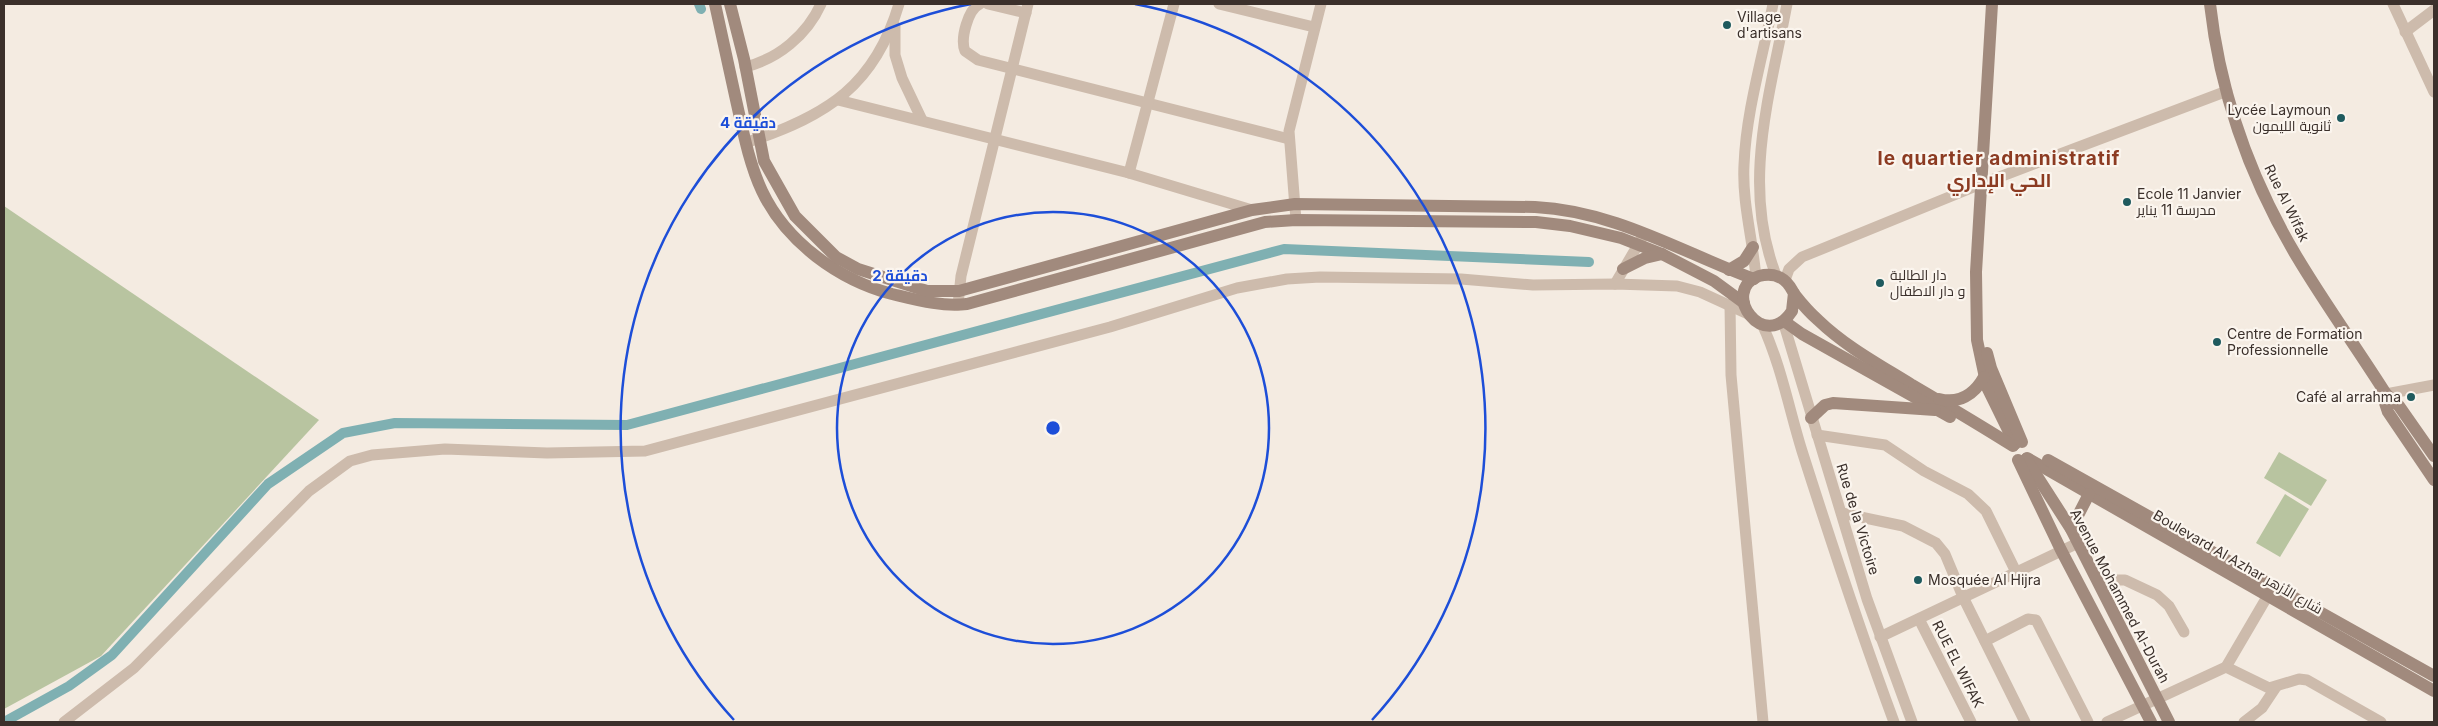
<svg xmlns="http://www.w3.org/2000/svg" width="2438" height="726" font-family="Inter,Cairo,sans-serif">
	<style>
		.green { fill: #b8c4a0 }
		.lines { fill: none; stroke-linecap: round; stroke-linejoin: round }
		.canal { stroke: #7fb0b2; stroke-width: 10 }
		.street { stroke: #cdbbac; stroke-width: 11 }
		.secondary { stroke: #a18a7d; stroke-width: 12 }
		.ring { fill: none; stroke: #1d4ed8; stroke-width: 2.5 }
		.poi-dot { fill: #1f5a5e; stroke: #fbf5ee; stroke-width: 2 }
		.labels { text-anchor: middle; stroke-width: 4.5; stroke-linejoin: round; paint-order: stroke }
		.poi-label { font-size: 14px; fill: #3b302b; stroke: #fbf5ee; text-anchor: start }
		.street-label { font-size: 14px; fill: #3b302b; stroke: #fbf5ee }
		.district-label { font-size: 19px; font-weight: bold; letter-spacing: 1px; fill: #8c3b22; stroke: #fbf5ee }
		.centre { fill: #1d4ed8; stroke: #fbf5ee; stroke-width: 2.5 }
		.ring-label { font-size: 15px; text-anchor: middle; font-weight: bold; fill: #1d4ed8; stroke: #fbf5ee; stroke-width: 4.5; stroke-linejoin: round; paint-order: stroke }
	</style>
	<rect width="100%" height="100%" fill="#f4ebe1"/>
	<g class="green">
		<polygon points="4,206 319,420 101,656 4,709"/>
		<polygon points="2279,452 2327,480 2311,506 2264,478"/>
		<polygon points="2285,494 2309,509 2280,557 2256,543"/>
	</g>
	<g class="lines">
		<g class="canal">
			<polyline points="699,4 701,9"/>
			<polyline points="4,722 69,686 112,655 268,484 343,433 395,423 627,425 1284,249 1589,262"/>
		</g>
		<g class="street">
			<path d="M980,4C968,9 960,39 965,51L978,60L1289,139"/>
			<polyline points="988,4 1026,13"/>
			<polyline points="1219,4 1314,27"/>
			<polyline points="2393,4 2434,92"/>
			<polyline points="895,26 895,55 902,78 922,120"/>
			<polyline points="2405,32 2434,10"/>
			<path d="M745,67C778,59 807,35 821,4"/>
			<polyline points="838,100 1129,173 1252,210"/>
			<path d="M751,141C828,115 875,85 899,4"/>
			<polyline points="1129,173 1174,4"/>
			<polyline points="1296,220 1289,131 1321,4"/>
			<path d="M1776,275C1741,185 1770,95 1787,4"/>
			<path d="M1756,278C1753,240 1742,203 1744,165C1746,111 1763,56 1773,4"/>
			<polyline points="1785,280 1789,269 1802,257 1981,184 2227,91"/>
			<polyline points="1615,284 1642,238"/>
			<polyline points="1730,304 1731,375 1763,722"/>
			<polyline points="958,305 961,276 1028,4"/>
			<polyline points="1783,321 1867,599 1912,722"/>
			<path d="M1762,324C1781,365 1789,409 1802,451C1831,542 1861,633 1894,722"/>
			<polyline points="2386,394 2434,385"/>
			<polyline points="1817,435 1885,445 1924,471 1968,494 1986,511 2016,572"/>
			<polyline points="1842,513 1903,526 1936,543 1945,554 1963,597 2025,722"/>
			<polyline points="2101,586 2114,580 2125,580 2157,595 2169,606 2184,632"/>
			<polyline points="1919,619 1971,722"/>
			<polyline points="1880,637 2078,543"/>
			<polyline points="1985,641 2028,619 2036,620 2088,722"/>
			<polyline points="2226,667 2269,688 2299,679 2307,680 2381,722"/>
			<polyline points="64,722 134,668 309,491 350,461 372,455 445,449 547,453 645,451 1110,327 1237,288 1287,279 1320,277 1461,279 1533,285 1615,284 1677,286 1700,292 1748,314"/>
			<polyline points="2107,722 2226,667 2267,597"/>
			<polyline points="2244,722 2262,708 2276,687"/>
		</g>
		<g class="secondary">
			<path d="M715,4C722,36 729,68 736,100C743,131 749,163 762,191C786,242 839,280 892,294C917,300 942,307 967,304L1265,222L1296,220L1536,222L1570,226L1621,238L1662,254L1714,281L1744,303"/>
			<path d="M730,4L744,59L764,161L795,216L836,257L858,269L927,291H959L1252,210L1295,204L1535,207C1615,211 1681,252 1754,279"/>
			<polyline points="1992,4 1976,272 1977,340 1987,387 2015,444"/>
			<path d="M2210,4C2220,93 2251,180 2297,257C2325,304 2357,348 2386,394L2399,406L2434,456"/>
			<polyline points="1623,269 1645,258 1662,254"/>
			<polyline points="1729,270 1744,261 1753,247"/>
			<path d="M1794,293L1792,311C1764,354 1719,291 1759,276C1767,274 1774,274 1781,278C1789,282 1791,289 1795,295C1802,304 1810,313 1818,320C1846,347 1880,365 1912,385C1946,405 1980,425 2013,446"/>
			<polyline points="1784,321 1802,334 1950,417"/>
			<polyline points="1987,353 1991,368 2022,442"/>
			<polyline points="2386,394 2385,403 2388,412 2434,480"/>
			<path d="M1939,399C1959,404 1974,395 1984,377"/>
			<polyline points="1811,418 1825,405 1833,403 1935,410"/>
			<polyline points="2027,458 2434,691"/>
			<polyline points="2026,459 2071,529 2169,722"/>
			<polyline points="2018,460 2061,550 2151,722"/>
			<polyline points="2048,460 2434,676"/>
			<polyline points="2071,529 2089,494"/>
		</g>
	</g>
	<g class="ring">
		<circle cx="1053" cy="428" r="216"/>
		<path d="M734 720A432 432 0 0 1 971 4M1135 4A432 432 0 0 1 1372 720"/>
	</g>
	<g class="poi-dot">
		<circle cx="1727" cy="25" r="5"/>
		<circle cx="2341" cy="118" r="5"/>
		<circle cx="2127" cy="202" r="5"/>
		<circle cx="1880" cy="283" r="5"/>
		<circle cx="2217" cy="342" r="5"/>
		<circle cx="2411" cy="397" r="5"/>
		<circle cx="1918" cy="580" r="5"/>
	</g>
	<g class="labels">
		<g class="poi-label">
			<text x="1737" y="22">Village<tspan x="1737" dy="16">d'artisans</tspan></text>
			<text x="2331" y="115" text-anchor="end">Lycée Laymoun<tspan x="2331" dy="16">ثانوية الليمون</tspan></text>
			<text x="2137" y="199">Ecole 11 Janvier<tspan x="2137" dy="16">مدرسة 11 يناير</tspan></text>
			<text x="1890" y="280">دار الطالبة<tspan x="1890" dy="16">و دار الاطفال</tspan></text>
			<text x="2227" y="339">Centre de Formation<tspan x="2227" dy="16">Professionnelle</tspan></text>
			<text x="2401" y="402" text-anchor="end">Café al arrahma</text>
			<text x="1928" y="585">Mosquée Al Hijra</text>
		</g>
		<g class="street-label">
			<text transform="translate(2287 203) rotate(64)" y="5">Rue Al Wifak</text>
			<text transform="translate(1858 519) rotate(73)" y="5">Rue de la Victoire</text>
			<text transform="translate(2238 562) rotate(30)" y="5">Boulevard Al Azhar شارع الأزهر</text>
			<text transform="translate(2120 596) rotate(62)" y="5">Avenue Mohammed Al-Durah</text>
			<text transform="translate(1958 664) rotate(63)" y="5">RUE EL WIFAK</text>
		</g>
		<g class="district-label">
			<text x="1999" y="165">le quartier administratif<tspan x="1999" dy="22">الحي الإداري</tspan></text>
		</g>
	</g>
	<circle cx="1053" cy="428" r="8" class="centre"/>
	<g class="ring-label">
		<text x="748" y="128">4 دقيقة</text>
		<text x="900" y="281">2 دقيقة</text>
	</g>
	<rect width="2438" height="726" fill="none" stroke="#3b302b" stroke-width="10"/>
</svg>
